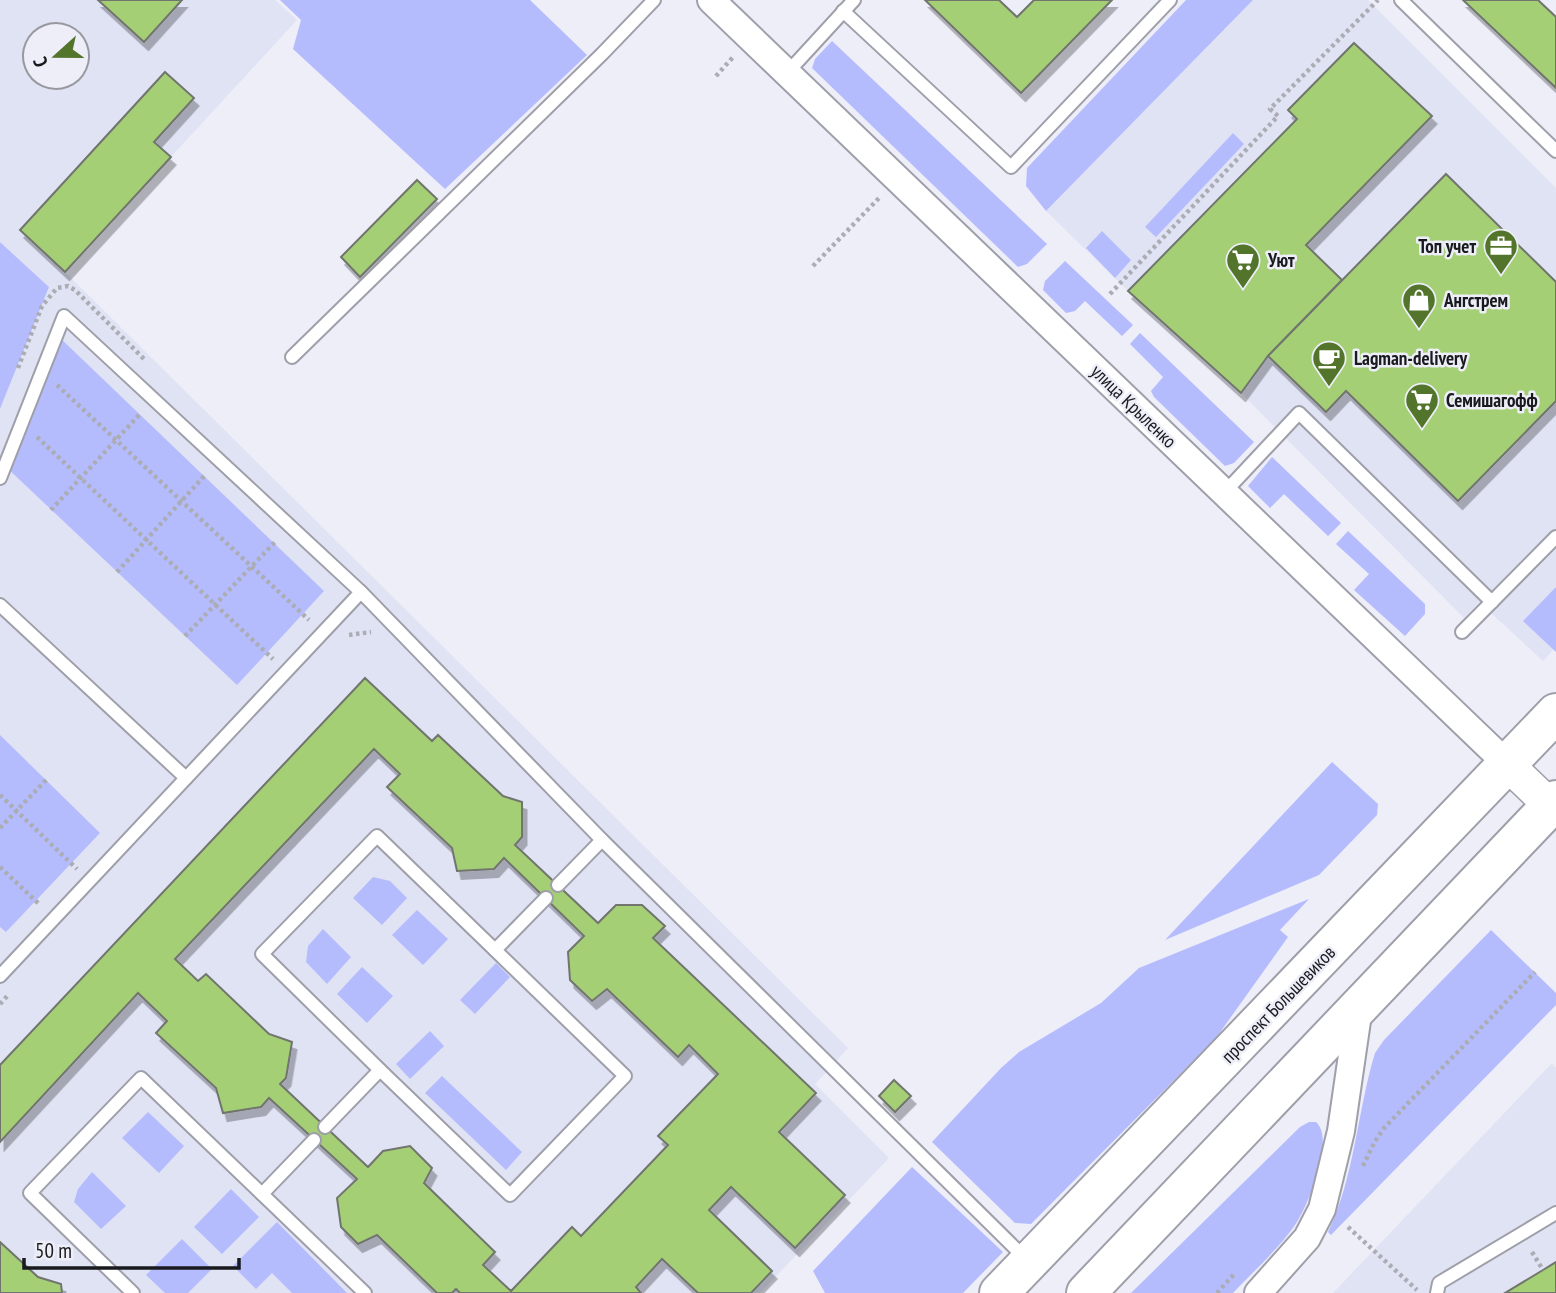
<svg xmlns="http://www.w3.org/2000/svg" width="1556" height="1293" font-family="'PT Sans Narrow',sans-serif">
	<style>
		.built { fill: #e0e3f4; fill-rule: evenodd }
		.green { fill: #b5bcfe }
		.building { fill: #a4cf75; stroke: #71756d; stroke-width: 2; fill-rule: evenodd; filter: url(#shadow) }
		.lines { fill: none; stroke-linecap: round; stroke-linejoin: round }
		.service-casing { stroke: #9e9fa9; stroke-width: 16 }
		.minor-casing { stroke: #9e9fa9; stroke-width: 30 }
		.tertiary-casing { stroke: #9e9fa9; stroke-width: 35 }
		.primary-casing { stroke: #9e9fa9; stroke-width: 42 }
		.path { stroke: #abacb4; stroke-width: 4.5; stroke-dasharray: 3.5 3.5; stroke-linecap: butt }
		.service { stroke: #fff; stroke-width: 12 }
		.minor { stroke: #fff; stroke-width: 26 }
		.tertiary { stroke: #fff; stroke-width: 32 }
		.primary { stroke: #fff; stroke-width: 38 }
		.labels { text-anchor: middle; stroke-width: 5; stroke-linejoin: round; paint-order: stroke }
		.poi-label { font-size: 19px; font-weight: bold; fill: #191a1d; stroke: #edeef8; text-anchor: start }
		.street-label { font-size: 19px; fill: #191a1d; stroke: #edeef8 }
	</style>
	<defs>
		<filter id="shadow"><feDropShadow dx="4.5" dy="8" stdDeviation="0" flood-color="#0004"/></filter>
	</defs>
	<rect width="100%" height="100%" fill="#edeef8"/>
	<g class="built">
		<path d="M0,0H275L297,20L65,272L848,1048L815,1084L889,1158L760,1293H0V409L49,287L0,242ZM35,35H77V77H35Z"/>
		<polygon points="1253,0 1368,0 1556,188 1556,647 1543,661 1479,602 1464,618 1241,393 1128,291 1046,211"/>
		<polygon points="1552,1063 1556,1068 1556,1293 1333,1293"/>
	</g>
	<g class="green">
		<polygon points="280,0 530,0 587,55 445,189 293,49 301,20"/>
		<polygon points="1186,0 1253,0 1046,211 1026,186 1027,168"/>
		<polygon points="832,41 1047,244 1027,264 1018,267 812,68 815,59"/>
		<polygon points="1233,133 1244,144 1156,237 1145,227"/>
		<polygon points="1102,231 1131,260 1115,278 1086,248"/>
		<polygon points="0,242 49,287 0,409"/>
		<polygon points="1065,261 1133,325 1122,336 1085,301 1075,311 1066,313 1043,290 1045,281"/>
		<polygon points="1140,333 1254,442 1234,463 1225,466 1154,397 1151,391 1163,377 1130,344"/>
		<polygon points="57,335 324,591 237,685 5,466"/>
		<polygon points="1272,457 1341,523 1328,536 1284,494 1270,508 1248,486"/>
		<polygon points="1348,531 1425,604 1425,614 1405,636 1354,590 1369,574 1336,544"/>
		<polygon points="1556,587 1556,652 1523,621"/>
		<polygon points="0,735 100,833 6,932 0,927"/>
		<polygon points="1332,762 1378,804 1377,815 1319,875 1165,940"/>
		<polygon points="373,877 390,881 407,898 382,925 353,898"/>
		<polygon points="1309,899 1280,930 1288,937 1216,1038 1031,1224 1015,1223 932,1142 1001,1068 1019,1052 1101,1003 1139,968"/>
		<polygon points="417,910 448,939 423,965 392,935"/>
		<polygon points="323,929 351,957 327,984 306,962 308,946"/>
		<path d="M1491,930L1556,993V1005L1331,1235L1328,1232C1355,1176 1357,1112 1375,1053L1384,1040Z"/>
		<polygon points="496,963 510,977 475,1014 460,1000"/>
		<polygon points="362,967 393,996 367,1023 337,994"/>
		<polygon points="430,1031 444,1046 410,1079 396,1064"/>
		<polygon points="442,1076 522,1152 506,1170 425,1093"/>
		<polygon points="148,1112 184,1146 159,1173 122,1138"/>
		<path d="M1309,1122H1316C1336,1140 1307,1209 1293,1228C1275,1252 1253,1272 1233,1293H1131L1300,1127Z"/>
		<polygon points="912,1167 1003,1252 963,1293 825,1293 813,1271"/>
		<polygon points="92,1172 126,1206 101,1229 74,1202 78,1189"/>
		<polygon points="231,1189 259,1217 222,1254 194,1227"/>
		<polygon points="277,1222 347,1293 292,1293 272,1273 256,1289 233,1266"/>
		<polygon points="182,1239 212,1269 188,1293 165,1293 146,1275"/>
	</g>
	<g class="building">
		<polygon points="98,0 182,0 144,42"/>
		<polygon points="925,0 999,0 1017,17 1034,0 1112,0 1021,93"/>
		<polygon points="1463,0 1538,0 1556,17 1556,88"/>
		<polygon points="1354,43 1432,116 1306,245 1342,280 1268,356 1241,393 1128,291 1297,119 1288,110"/>
		<polygon points="165,72 194,98 154,142 171,157 65,272 20,230"/>
		<polygon points="1446,174 1556,282 1556,401 1458,501 1346,391 1326,412 1268,356"/>
		<polygon points="417,180 437,199 360,277 341,257"/>
		<path d="M365,678L432,741L438,735L503,796L522,802V837L515,845L598,923L616,905H642L665,926L653,938L816,1093L779,1132L845,1195L795,1248L731,1187L709,1210L772,1271L751,1293H698L662,1259L636,1287L641,1293H460L456,1289L452,1293H437L377,1235L358,1244L341,1227L337,1198L357,1179L269,1098L261,1107L223,1113L216,1088L156,1033L167,1021L138,993L0,1142V1065ZM374,749L400,774L387,787L452,848L457,871L494,869L504,858L584,936L568,952L570,980L592,1001L607,989L678,1057L689,1045L718,1074L658,1136L668,1145L581,1236L572,1227L511,1291L483,1265L495,1252L424,1183L432,1168L410,1146L383,1151L368,1167L280,1084L286,1078L292,1042L269,1034L206,974L198,981L175,959Z"/>
		<polygon points="894,1080 911,1096 895,1112 879,1096"/>
		<polygon points="0,1242 38,1277 61,1284 62,1293 0,1293"/>
		<polygon points="1556,1262 1556,1293 1505,1293 1543,1270"/>
	</g>
	<g class="lines">
		<g class="service-casing">
			<g id="service">
				<polyline points="1401,0 1556,151"/>
				<polyline points="843,11 1011,167 1170,0"/>
				<polyline points="787,73 854,0"/>
				<polyline points="292,357 602,54 654,0"/>
				<polyline points="0,478 64,316 361,592"/>
				<polyline points="1224,493 1299,413 1492,602"/>
				<polyline points="0,605 186,778"/>
				<polyline points="1462,632 1556,537"/>
				<polyline points="558,885 602,840 1027,1260"/>
				<polyline points="0,976 361,592 602,840"/>
				<polyline points="380,1070 262,954 377,836 495,950"/>
				<polyline points="325,1127 380,1070 510,1195 625,1076 495,950 546,898"/>
				<polyline points="314,1140 262,1194 365,1293"/>
				<polyline points="133,1293 30,1193 141,1078 262,1194"/>
				<polyline points="1437,1293 1439,1283 1556,1213"/>
			</g>
		</g>
		<g class="minor-casing">
			<g id="minor">
				<polyline points="711,0 1507,764"/>
				<polyline points="1258,1293 1307,1238 1322,1209 1341,1131 1359,1007"/>
			</g>
		</g>
		<g class="tertiary-casing">
			<polyline id="tertiary" points="1507,764 1556,811"/>
		</g>
		<g class="primary-casing">
			<g id="primary">
				<polyline points="999,1293 1556,713"/>
				<polyline points="1086,1293 1556,800"/>
			</g>
		</g>
		<g class="path">
			<polyline points="716,76 734,56"/>
			<polyline points="813,266 880,197"/>
			<polyline points="1110,294 1278,116 1270,109 1378,0"/>
			<polyline points="18,368 42,306 57,288 68,286 75,290 145,360"/>
			<polyline points="57,385 309,620"/>
			<polyline points="37,437 273,659"/>
			<polyline points="51,510 141,413"/>
			<polyline points="117,572 206,474"/>
			<polyline points="349,635 371,632"/>
			<polyline points="185,636 276,541"/>
			<polyline points="0,795 77,869"/>
			<polyline points="0,828 47,779"/>
			<polyline points="0,867 39,904"/>
			<polyline points="0,1004 9,994"/>
			<polyline points="1363,1166 1374,1143 1384,1128 1535,972"/>
			<polyline points="1348,1227 1417,1290"/>
			<polyline points="1532,1252 1543,1270"/>
			<polyline points="1217,1293 1235,1273"/>
		</g>
		<use href="#service" class="service"/>
		<use href="#minor" class="minor"/>
		<use href="#tertiary" class="tertiary"/>
		<use href="#primary" class="primary"/>
	</g>
	<defs>
		<g id="office-pin" transform="scale(1.75)"><path d="M0 17L-7.5 6A9.5 9.5 0 1 1 7.5 6Z" fill="#53742b" stroke="#edeef8"/><path d="M-6-3h4V-5.5h4V-3h4V5H-6ZM-1-4.5V-3h2v-1.5ZM-6 0V1H6V0Z" fill="#fff"/></g>
		<g id="supermarket-pin" transform="scale(1.75)"><path d="M0 17L-7.5 6A9.5 9.5 0 1 1 7.5 6Z" fill="#53742b" stroke="#edeef8"/><path d="M-6-5.5h2.5l.6 2H6L4.5 2H-2.5L-4.4-4H-6ZM-1.5 3.2a1.3 1.3 0 1 0 .1 0ZM3 3.2a1.3 1.3 0 1 0 .1 0Z" fill="#fff"/></g>
		<g id="shop-pin" transform="scale(1.75)"><path d="M0 17L-7.5 6A9.5 9.5 0 1 1 7.5 6Z" fill="#53742b" stroke="#edeef8"/><path d="M-5-2.5h2.3a2.7 3.5 0 0 1 5.4 0H5L5.5 6h-11ZM-1.5-2.5h3a1.5 2.3 0 0 0-3 0Z" fill="#fff"/></g>
		<g id="cafe-pin" transform="scale(1.75)"><path d="M0 17L-7.5 6A9.5 9.5 0 1 1 7.5 6Z" fill="#53742b" stroke="#edeef8"/><path d="M-5.5-4.5H6V0H3Q3 3.5 0 3.5H-2.5Q-5.5 3.5-5.5 0ZM3-3.2v2h1.7v-2ZM-6 4.5H4V6H-6Z" fill="#fff"/></g>
	</defs>
	<g fill-rule="evenodd">
		<use href="#office-pin" x="1501" y="246"/>
		<use href="#supermarket-pin" x="1243" y="260"/>
		<use href="#shop-pin" x="1419" y="300"/>
		<use href="#cafe-pin" x="1329" y="358"/>
		<use href="#supermarket-pin" x="1422" y="400"/>
	</g>
	<g class="labels">
		<g class="poi-label">
			<text x="1476" y="253" text-anchor="end">Топ учет</text>
			<text x="1268" y="267">Уют</text>
			<text x="1444" y="307">Ангстрем</text>
			<text x="1354" y="365">Lagman-delivery</text>
			<text x="1446" y="407">Семишагофф</text>
		</g>
		<g class="street-label">
			<text transform="translate(1134 406) rotate(44)" y="7">улица Крыленко</text>
			<text transform="translate(1278 1004) rotate(-46)" y="7">проспект Большевиков</text>
		</g>
	</g>
	<g transform="translate(56 56) rotate(249)"><circle r="33" fill="#edeef8" stroke="#9899a0" stroke-width="2"/>
	<path d="M0-5L12 26L0 18L-12 26Z" fill="#53742b"/>
	<text y="-10" font-size="19" font-weight="bold" text-anchor="middle" fill="#191a1d">С</text>
	</g>
	<path d="M24 1258v10h215v-10" fill="none" stroke="#191a1d" stroke-width="3.5"/>
	<text x="35" y="1258" font-size="21" fill="#191a1d" stroke="#edeef8" stroke-width="5" paint-order="stroke">50 m</text>
</svg>
